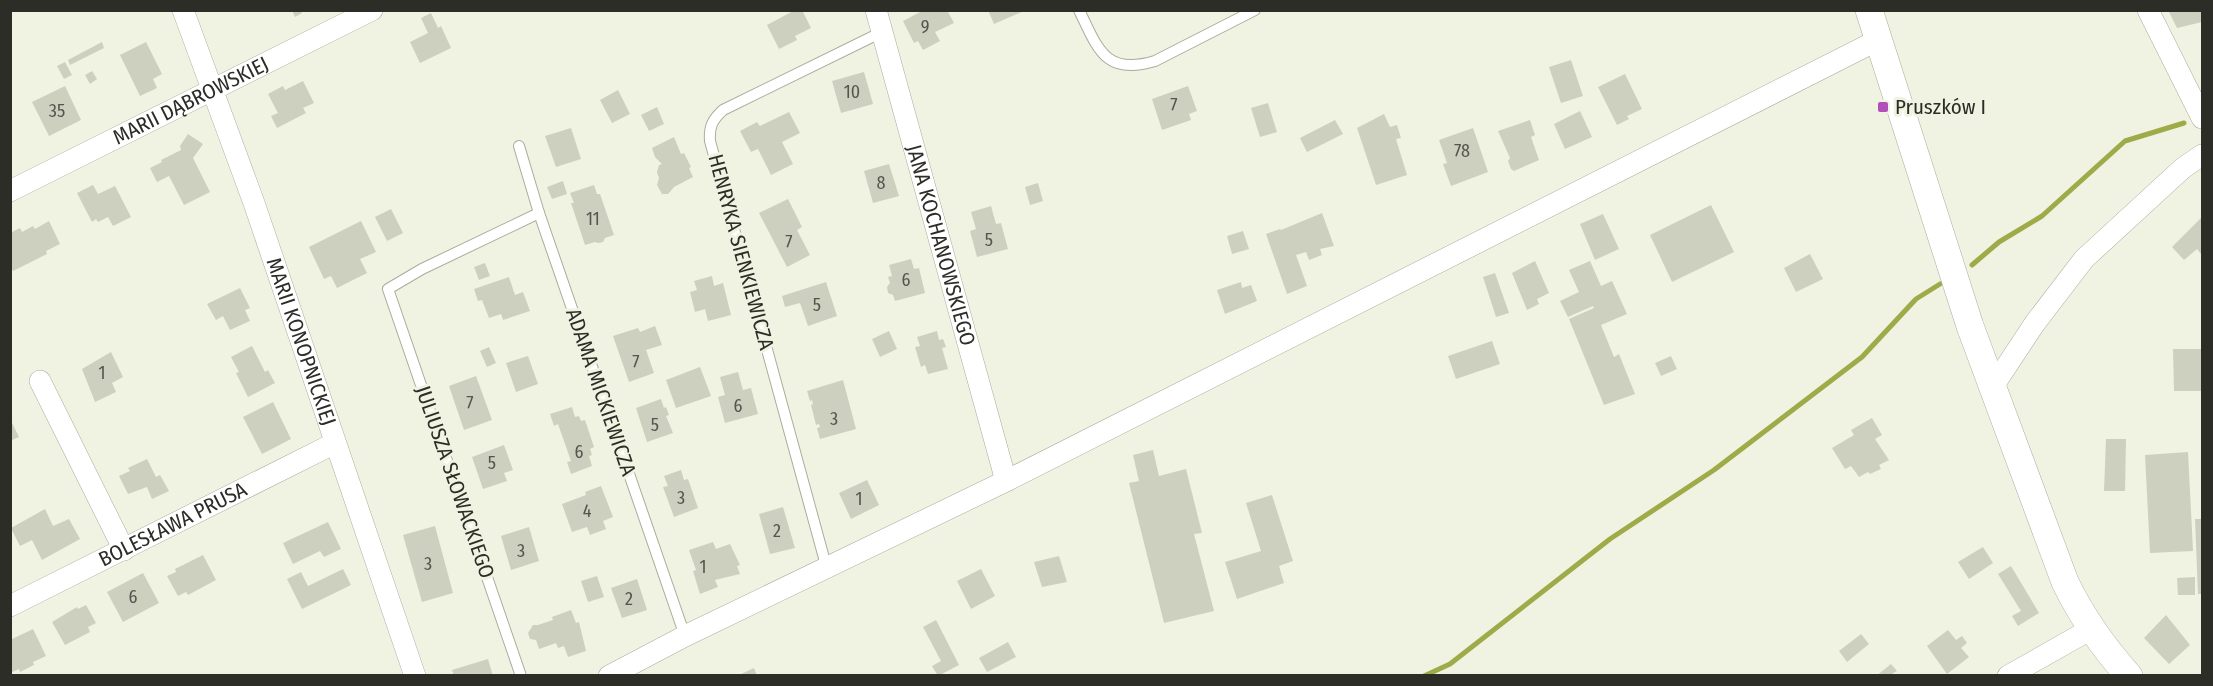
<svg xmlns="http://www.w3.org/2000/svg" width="2213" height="686" font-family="'Fira Sans Condensed',sans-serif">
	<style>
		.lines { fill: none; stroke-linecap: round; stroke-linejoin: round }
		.stream { stroke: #9faa48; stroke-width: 5 }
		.building { fill: #cdd0bf }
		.service-casing { stroke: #aaad9d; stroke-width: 12 }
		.minor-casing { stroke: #aaad9d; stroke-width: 22 }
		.tertiary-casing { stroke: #aaad9d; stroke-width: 28 }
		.service { stroke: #fff; stroke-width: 10 }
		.minor { stroke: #fff; stroke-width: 21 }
		.tertiary { stroke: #fff; stroke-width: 27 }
		.poi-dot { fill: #b150b9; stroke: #f0f3e2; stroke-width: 2 }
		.labels { text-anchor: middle; stroke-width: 6; stroke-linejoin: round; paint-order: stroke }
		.number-label { font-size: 18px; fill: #54564d }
		.street-label { font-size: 21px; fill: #2c2d27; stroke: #f0f3e2 }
		.poi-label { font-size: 21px; fill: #2c2d27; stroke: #f0f3e2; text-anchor: start }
	</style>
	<rect width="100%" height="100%" fill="#f0f3e2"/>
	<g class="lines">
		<g class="stream">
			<polyline points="1972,265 1999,242 2042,216 2125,141 2184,123"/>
			<polyline points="1424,676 1450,664 1610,539 1714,470 1862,357 1916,299 1940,284"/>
		</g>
	</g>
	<g class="building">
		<polygon points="292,10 300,10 302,13 295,17"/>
		<polygon points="795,10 802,10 811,28 795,36 797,40 779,49 767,25"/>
		<polygon points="924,10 947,10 954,23 935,32 940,41 923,50 918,41 914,43 903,21"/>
		<polygon points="988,10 1026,10 994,24"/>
		<polygon points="2168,10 2202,10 2202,22 2177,28"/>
		<polygon points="431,13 438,28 441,26 451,48 420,63 410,42 428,33 421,18"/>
		<polygon points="102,42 104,48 70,65 68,60"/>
		<polygon points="146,42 162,74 153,79 157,88 140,96 120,55"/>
		<polygon points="1571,60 1583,96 1561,103 1549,67"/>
		<polygon points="65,62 72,75 64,79 57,66"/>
		<polygon points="92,71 97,79 90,84 85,75"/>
		<polygon points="864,72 873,104 841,113 832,81"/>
		<polygon points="1625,74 1642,109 1627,116 1629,119 1617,125 1598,87"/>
		<polygon points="303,81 314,103 303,108 306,113 277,128 271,116 278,113 268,94 283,86 285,90"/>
		<polygon points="65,86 81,120 49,136 32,102"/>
		<polygon points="1188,86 1197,111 1189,114 1191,120 1162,130 1152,99"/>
		<polygon points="618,90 630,114 612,123 600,100"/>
		<polygon points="1268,103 1277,132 1260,137 1251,108"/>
		<polygon points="657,107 664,124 649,131 641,115"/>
		<polygon points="1580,111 1592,137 1565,149 1554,124"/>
		<polygon points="789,112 800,133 782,142 793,164 771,175 758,149 751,152 740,131 757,122 760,126"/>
		<polygon points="1384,114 1390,127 1397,125 1401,138 1396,139 1407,175 1376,185 1357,128"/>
		<polygon points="1335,120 1343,134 1307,152 1300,138"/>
		<polygon points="1530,120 1535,135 1531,137 1539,160 1514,171 1511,169 1508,161 1510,158 1498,131"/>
		<polygon points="571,128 581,159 556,167 545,136"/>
		<polygon points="1473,128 1488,172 1451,186 1443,164 1447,163 1439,140"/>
		<polygon points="188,134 203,144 193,158 210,192 184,205 169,176 157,182 150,168 162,162 161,160 181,150 180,146"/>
		<polygon points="674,137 681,154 684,153 691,167 689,168 693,177 674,187 668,194 662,194 657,185 659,178 657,172 659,165 662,164 655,157 652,148"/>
		<polygon points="889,164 899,196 873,203 864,171"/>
		<polygon points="563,181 567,194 552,199 547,187"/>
		<polygon points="1038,183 1043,201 1030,205 1025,187"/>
		<polygon points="93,185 98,194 115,186 131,217 113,226 108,217 98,222 96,219 92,222 77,193"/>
		<polygon points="594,185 597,194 600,194 614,235 605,238 603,242 598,243 595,242 585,245 571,203 574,203 570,193"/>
		<polygon points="788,199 802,227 797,230 810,255 787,267 759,213"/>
		<polygon points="1711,205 1734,252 1672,282 1650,235"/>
		<polygon points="991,206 996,224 1001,223 1008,249 977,257 970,231 976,229 971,212"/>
		<polygon points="391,209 403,233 387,241 375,217"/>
		<polygon points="1322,213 1334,246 1320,249 1322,255 1309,260 1306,252 1296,255 1307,286 1287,294 1266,234 1280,229 1281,230"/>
		<polygon points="1603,214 1619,249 1595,260 1580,224"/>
		<polygon points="2202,217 2202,255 2197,249 2184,260 2172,247"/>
		<polygon points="49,221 60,244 46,251 47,254 13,271 10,265 10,233 20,228 22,232 33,226 35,229"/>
		<polygon points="361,221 376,252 360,259 367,273 337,288 331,276 324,279 309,247"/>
		<polygon points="1243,231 1249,249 1232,254 1227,236"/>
		<polygon points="1810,254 1823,279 1796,292 1784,268"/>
		<polygon points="911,259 914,269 919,268 925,293 895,301 893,295 888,293 887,287 890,283 888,277 892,276 889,265"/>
		<polygon points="1535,261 1549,293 1537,299 1539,304 1527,310 1512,273"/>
		<polygon points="1590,261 1601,286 1612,281 1627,314 1601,325 1614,357 1619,354 1635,394 1604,405 1569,319 1594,308 1593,306 1568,317 1560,301 1579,292 1569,270"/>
		<polygon points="485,263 490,276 479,280 474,267"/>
		<polygon points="1495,273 1509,313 1496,317 1483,277"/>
		<polygon points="712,276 714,286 723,283 731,315 708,321 705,309 695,312 690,292 697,290 694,281"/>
		<polygon points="509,277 515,295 523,292 530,311 503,320 501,314 489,318 482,300 478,301 474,289"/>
		<polygon points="826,282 837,316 808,326 800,303 785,307 782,296"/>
		<polygon points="1241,282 1242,288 1251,285 1257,301 1225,314 1217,290"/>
		<polygon points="240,288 250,308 245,310 250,321 230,330 223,316 216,320 207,304"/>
		<polygon points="655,326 662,345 646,350 654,373 629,382 613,336 638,328 640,332"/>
		<polygon points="889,331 897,349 880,357 872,339"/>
		<polygon points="937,331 939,340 943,339 946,347 942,348 948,369 928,374 925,365 921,367 915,347 920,346 917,337"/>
		<polygon points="1492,341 1500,364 1456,379 1448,356"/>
		<polygon points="252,346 265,372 268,370 275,383 248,397 236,373 239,372 231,357"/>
		<polygon points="489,347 496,363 487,367 480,351"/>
		<polygon points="2173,349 2202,349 2202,391 2174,391"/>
		<polygon points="111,352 123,377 112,383 116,392 95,402 82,369"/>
		<polygon points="528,356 538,384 516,392 506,363"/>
		<polygon points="1671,356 1677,369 1661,376 1655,363"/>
		<polygon points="700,367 711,396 676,408 666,380"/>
		<polygon points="738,372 743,390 751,388 758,414 725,423 718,397 725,395 720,377"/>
		<polygon points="476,376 492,420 464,430 449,386"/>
		<polygon points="843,380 856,429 820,439 817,428 820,427 819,424 816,425 811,405 813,404 812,400 810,401 807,391"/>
		<polygon points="661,399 664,408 666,407 669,415 666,416 673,433 647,442 636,408"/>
		<polygon points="273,402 291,439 262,454 243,417"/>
		<polygon points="572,407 575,417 579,416 581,421 585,420 594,447 590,449 592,455 589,456 592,466 571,474 567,462 571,461 558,424 554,426 550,414"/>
		<polygon points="1872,418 1882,435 1875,439 1889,460 1879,465 1881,469 1870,474 1868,472 1859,477 1851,466 1845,469 1832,448 1854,435 1851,430"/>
		<polygon points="10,419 19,437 10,441"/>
		<polygon points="2106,439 2126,439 2125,491 2104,491"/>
		<polygon points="504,445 513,470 504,473 507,481 483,489 472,457"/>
		<polygon points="1153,450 1159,476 1186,469 1202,533 1194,534 1214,611 1164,623 1129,483 1139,481 1133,455"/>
		<polygon points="2188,452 2193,551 2150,553 2145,455"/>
		<polygon points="147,459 156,477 160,475 169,491 152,499 147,487 128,494 119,476 130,471 128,468"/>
		<polygon points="681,470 684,480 688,479 698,508 674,517 663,487 668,486 664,476"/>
		<polygon points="867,480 879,505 851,519 839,493"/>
		<polygon points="601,486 613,517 603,521 606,529 590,535 587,527 572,532 562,504 586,495 585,492"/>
		<polygon points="1272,495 1293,561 1279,566 1284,583 1237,599 1225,562 1261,551 1246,503"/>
		<polygon points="783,507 795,548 770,554 759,514"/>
		<polygon points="45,509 53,526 69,519 80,539 42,560 32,540 20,546 11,528"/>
		<polygon points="2195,519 2202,519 2202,594 2198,594"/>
		<polygon points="328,522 341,549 324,557 320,551 293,564 283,543"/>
		<polygon points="435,526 453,593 422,602 403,535"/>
		<polygon points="529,527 539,561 511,570 501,536"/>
		<polygon points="713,542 716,549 730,544 740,565 737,566 740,574 715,580 718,587 700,594 693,571 696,570 689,550"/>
		<polygon points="1983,547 1993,563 1969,579 1958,562"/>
		<polygon points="203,555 216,580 188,595 186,592 178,596 167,576 176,572 175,569"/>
		<polygon points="1059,556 1067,582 1042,587 1034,562"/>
		<polygon points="2011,566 2039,613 2018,626 2012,616 2021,611 1998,574"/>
		<polygon points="343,569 351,585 302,609 287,579 301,572 308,586"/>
		<polygon points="981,569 995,596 971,609 957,581"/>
		<polygon points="143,573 159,603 123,622 107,592"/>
		<polygon points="597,576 604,597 588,602 581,581"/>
		<polygon points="2195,577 2195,595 2178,595 2177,578"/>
		<polygon points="637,579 647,610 622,618 611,588"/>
		<polygon points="86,605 96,623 88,627 90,632 65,645 52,622 77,607 78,609"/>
		<polygon points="571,610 576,623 579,622 586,651 568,657 564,646 558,648 556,643 539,649 536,640 530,639 528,633 533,625 538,625 553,620 552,617"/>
		<polygon points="2166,615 2190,645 2169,664 2144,638"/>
		<polygon points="936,620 959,665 938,676 932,666 941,661 923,627"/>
		<polygon points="33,629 46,656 33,662 34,665 20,672 19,669 10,673 10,640"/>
		<polygon points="1948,630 1956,640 1962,636 1967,643 1961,648 1969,657 1947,674 1927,646"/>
		<polygon points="1861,634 1869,644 1847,662 1839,651"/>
		<polygon points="1008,642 1016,657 987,672 979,658"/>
		<polygon points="488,659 493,676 454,676 452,670"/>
		<polygon points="1891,664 1897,671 1892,674 1894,676 1876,676"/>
		<polygon points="754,668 757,676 737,676"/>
	</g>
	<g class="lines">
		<g class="service-casing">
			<g id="service">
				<path d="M1079,10C1098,49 1105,76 1155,61L1255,10"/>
				<polyline points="519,146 539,213 685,636"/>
				<path d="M827,569L710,141C709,127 712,120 723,110L882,32"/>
				<polyline points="521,676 388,289 422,269 539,213"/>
			</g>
		</g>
		<g class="minor-casing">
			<g id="minor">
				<path id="s1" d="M183,10L254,203L415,676"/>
				<path id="s2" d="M876,10L1006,481"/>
				<polyline points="2148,10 2202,118"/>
				<path id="s3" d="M10,191L372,10"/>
				<polyline points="40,381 124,550"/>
				<polyline points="1992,388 2035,323 2084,259 2183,168 2202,155"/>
				<path id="s4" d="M10,606L335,443"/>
				<polyline points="609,676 685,636 1006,481 1878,40"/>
				<polyline points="2008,676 2091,629"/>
			</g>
		</g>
		<g class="tertiary-casing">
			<path id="tertiary" d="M1869,10L1970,326L2065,582C2082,617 2103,647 2129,676"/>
		</g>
		<use href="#service" class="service"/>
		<use href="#minor" class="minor"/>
		<use href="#tertiary" class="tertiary"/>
	</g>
	<rect class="poi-dot" x="1877" y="101" width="12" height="12" rx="3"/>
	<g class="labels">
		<g class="number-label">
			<text x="925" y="33">9</text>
			<text x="852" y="98">10</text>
			<text x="1174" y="111">7</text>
			<text x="57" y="117">35</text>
			<text x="1462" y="157">78</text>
			<text x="881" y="189">8</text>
			<text x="593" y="225">11</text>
			<text x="989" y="246">5</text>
			<text x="789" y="248">7</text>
			<text x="906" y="286">6</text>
			<text x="817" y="311">5</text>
			<text x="636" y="368">7</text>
			<text x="102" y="379">1</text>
			<text x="470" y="409">7</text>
			<text x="738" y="412">6</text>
			<text x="834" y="425">3</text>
			<text x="655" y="431">5</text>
			<text x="579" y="458">6</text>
			<text x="492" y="469">5</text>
			<text x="681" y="504">3</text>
			<text x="859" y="505">1</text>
			<text x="587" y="517">4</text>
			<text x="777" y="537">2</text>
			<text x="521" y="557">3</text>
			<text x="428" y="570">3</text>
			<text x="703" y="573">1</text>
			<text x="133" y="603">6</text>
			<text x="629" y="605">2</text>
		</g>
		<g class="street-label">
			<text dy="7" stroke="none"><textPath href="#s3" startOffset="202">MARII DĄBROWSKIEJ</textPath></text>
			<text dy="7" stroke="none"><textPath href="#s2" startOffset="244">JANA KOCHANOWSKIEGO</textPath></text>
			<text transform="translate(741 252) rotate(75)" y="7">HENRYKA SIENKIEWICZA</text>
			<text dy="7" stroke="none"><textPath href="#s1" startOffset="352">MARII KONOPNICKIEJ</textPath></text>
			<text transform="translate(601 392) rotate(71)" y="7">ADAMA MICKIEWICZA</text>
			<text transform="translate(455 482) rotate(71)" y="7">JULIUSZA SŁOWACKIEGO</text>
			<text dy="7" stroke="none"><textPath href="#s4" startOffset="182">BOLESŁAWA PRUSA</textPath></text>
		</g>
		<g class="poi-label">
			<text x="1895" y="114">Pruszków I</text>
		</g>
	</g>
	<rect width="2213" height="686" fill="none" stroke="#2c2d27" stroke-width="24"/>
</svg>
